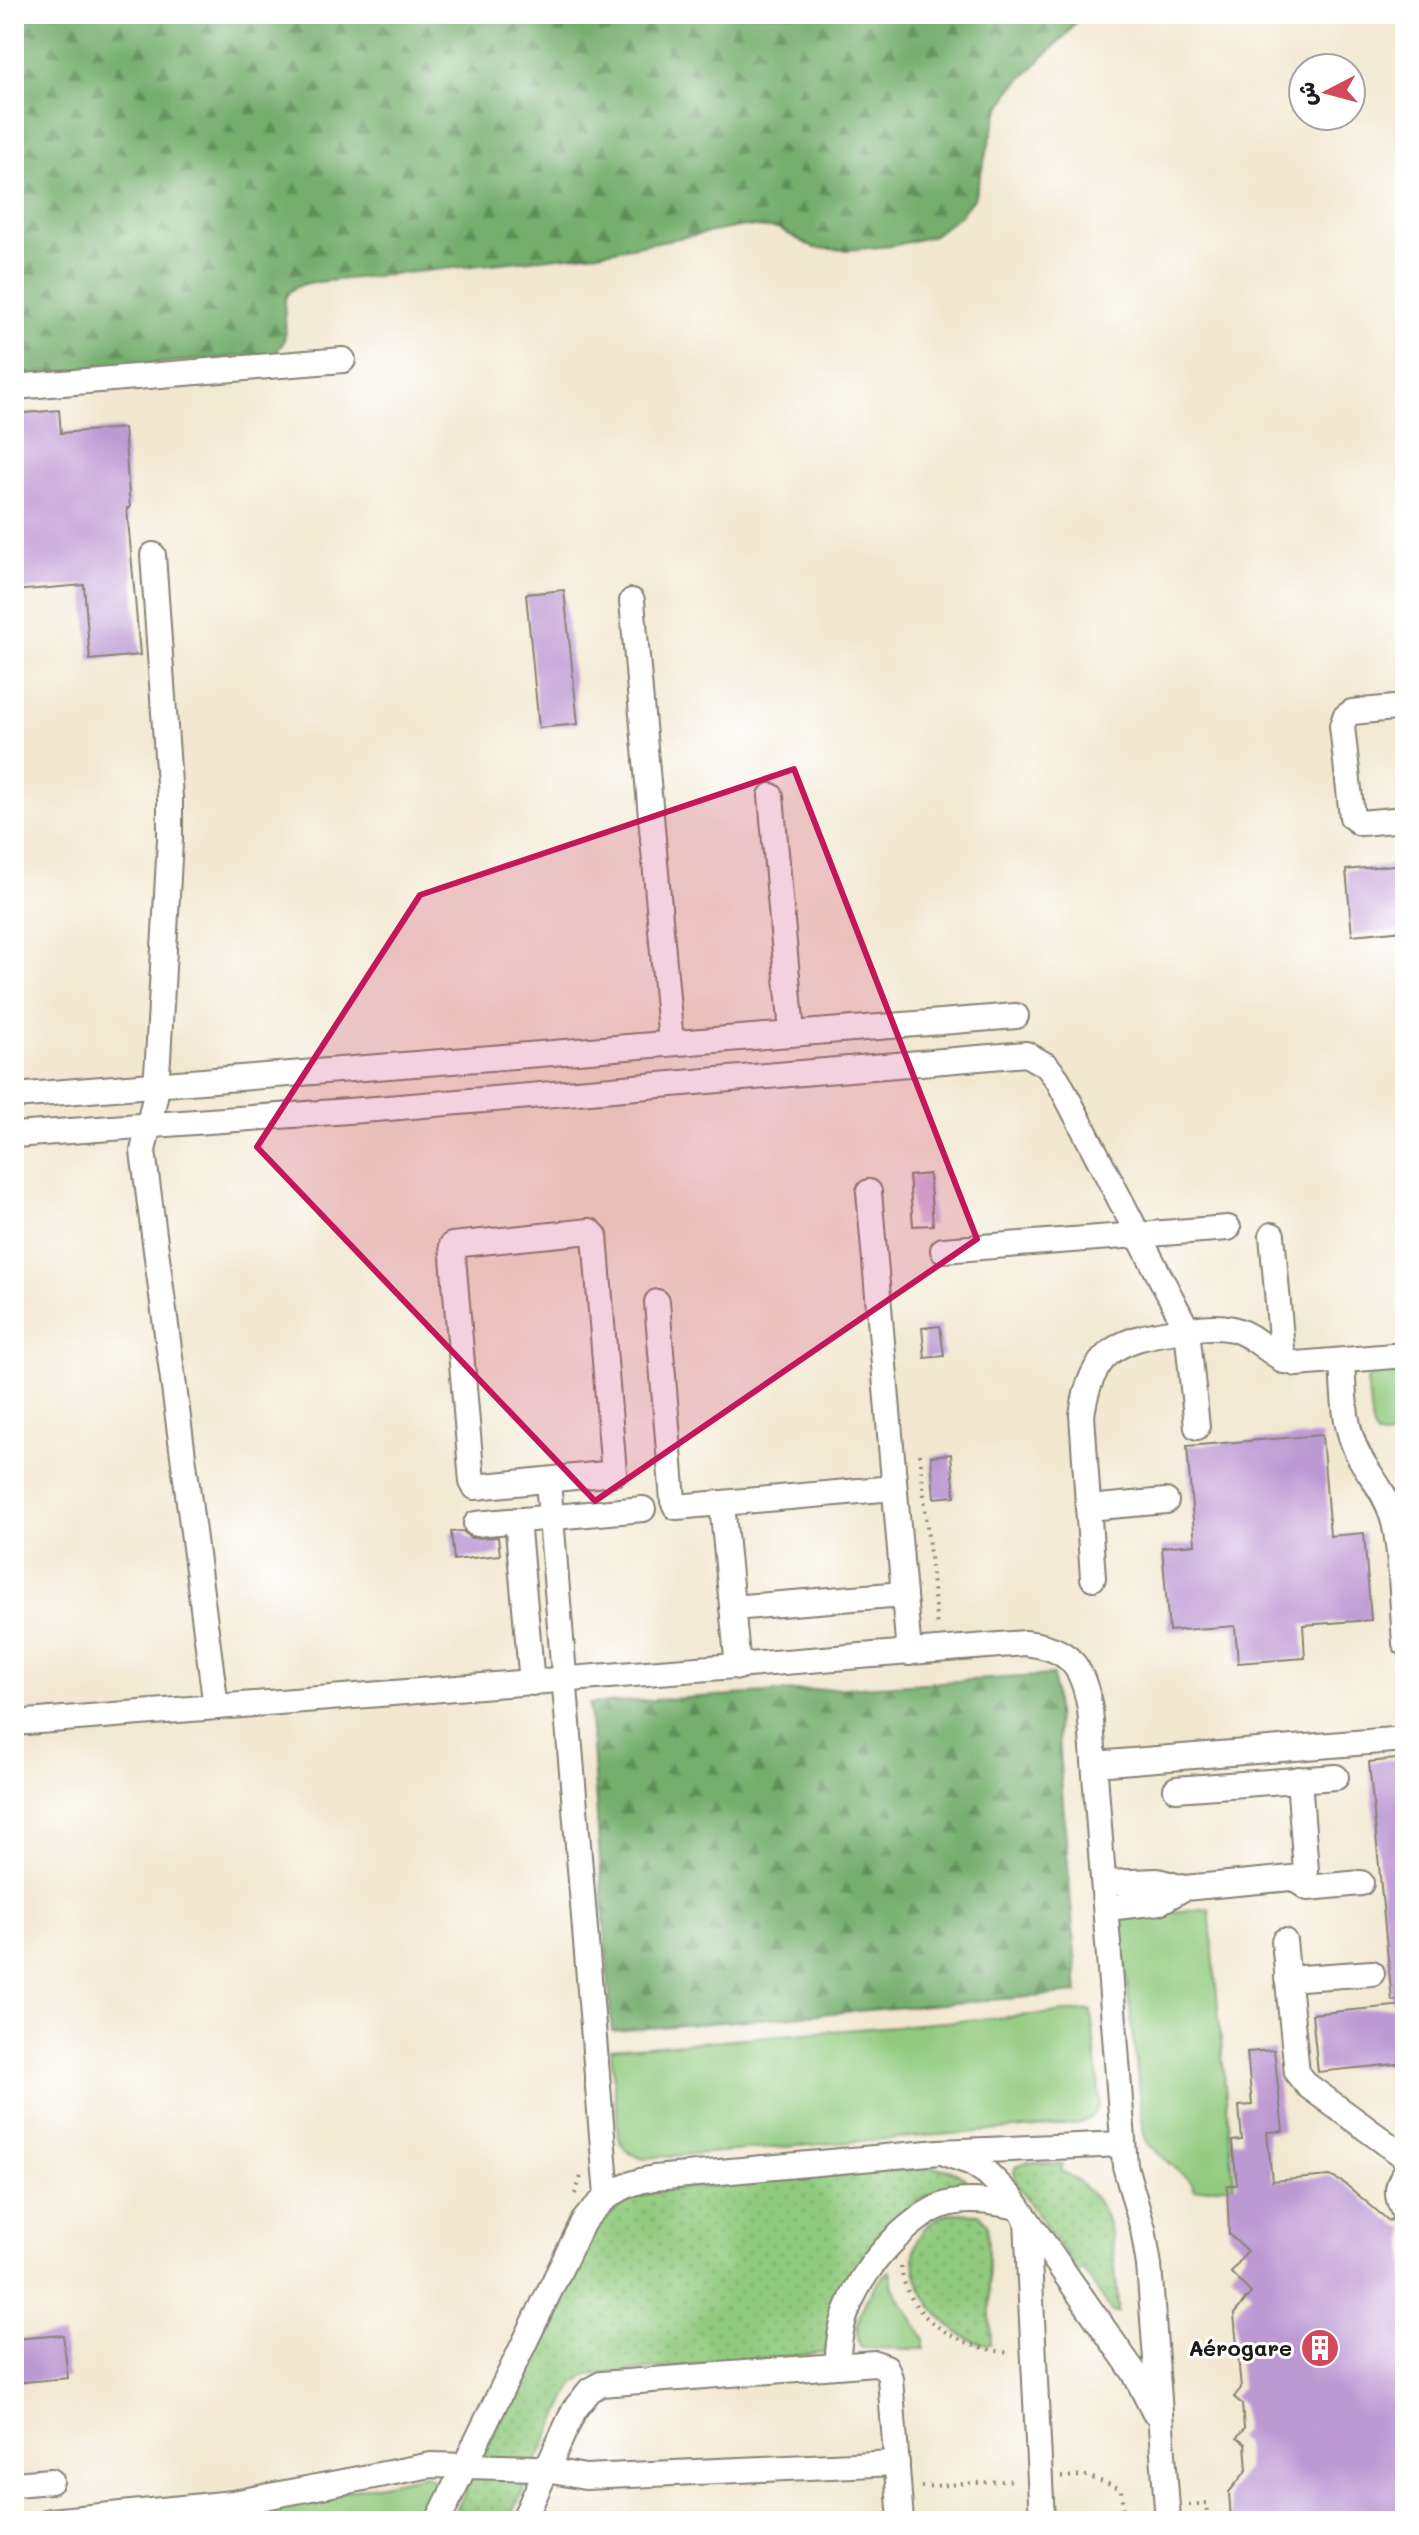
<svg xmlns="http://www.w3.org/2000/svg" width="1419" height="2535" font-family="Mali,'Playpen Sans Arabic',sans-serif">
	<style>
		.grass { fill: #91ca7e; stroke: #56734d; stroke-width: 2 }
		.forest { fill: url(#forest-firs); stroke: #486544; stroke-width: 2 }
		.garden { fill: url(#garden-dots); stroke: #56734d; stroke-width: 2 }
		.building { fill: #bd99d3 }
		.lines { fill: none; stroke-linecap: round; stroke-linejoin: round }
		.minor-casing { stroke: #878276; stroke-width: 28 }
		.path { stroke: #878276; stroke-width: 4; stroke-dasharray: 2 6; stroke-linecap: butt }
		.minor { stroke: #fff; stroke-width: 24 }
		.marked { fill: #c2185b; fill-opacity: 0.2; stroke: #c2185b; stroke-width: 6; stroke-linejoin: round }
		.labels { text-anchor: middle; stroke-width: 6; stroke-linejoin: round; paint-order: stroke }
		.poi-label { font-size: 22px; font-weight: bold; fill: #1c1c1c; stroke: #fff; text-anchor: end }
	</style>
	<defs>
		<pattern id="forest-firs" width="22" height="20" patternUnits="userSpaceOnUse" patternTransform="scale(2)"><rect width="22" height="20" fill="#74ae6d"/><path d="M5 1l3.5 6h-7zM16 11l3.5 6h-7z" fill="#5e8d59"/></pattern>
		<pattern id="garden-dots" width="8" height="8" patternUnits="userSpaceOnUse" patternTransform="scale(2)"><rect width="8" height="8" fill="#91ca7e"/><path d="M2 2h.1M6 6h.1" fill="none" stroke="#7cad6c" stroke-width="1.8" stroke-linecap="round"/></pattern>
	</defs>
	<rect width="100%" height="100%" fill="#fff"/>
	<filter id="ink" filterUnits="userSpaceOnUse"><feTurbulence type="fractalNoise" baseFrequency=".0125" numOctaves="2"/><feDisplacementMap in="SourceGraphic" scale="16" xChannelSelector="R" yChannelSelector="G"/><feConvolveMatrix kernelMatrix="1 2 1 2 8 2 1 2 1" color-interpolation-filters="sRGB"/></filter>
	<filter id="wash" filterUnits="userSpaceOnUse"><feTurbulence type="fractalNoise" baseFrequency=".006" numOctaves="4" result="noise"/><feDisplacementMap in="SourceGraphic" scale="32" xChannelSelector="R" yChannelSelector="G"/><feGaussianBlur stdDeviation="1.8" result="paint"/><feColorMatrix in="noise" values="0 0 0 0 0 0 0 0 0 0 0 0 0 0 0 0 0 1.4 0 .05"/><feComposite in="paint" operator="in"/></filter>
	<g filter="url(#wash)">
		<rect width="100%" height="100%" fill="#f2e8d0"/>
		<g class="grass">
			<path d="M1405,1367V1439L1377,1436L1372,1426L1367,1381C1377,1367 1389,1368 1405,1367Z"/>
			<polygon points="1209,1908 1234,2185 1195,2190 1191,2182 1149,2145 1144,2135 1120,1918"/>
			<path d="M1091,2010L1100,2101C1096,2116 1090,2119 1077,2124L644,2158C630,2155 625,2151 619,2138L611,2049Z"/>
			<path d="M890,2271L893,2288L924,2338V2349L862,2348C847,2325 871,2285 890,2271Z"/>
			<polygon points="425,2475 435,2481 415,2521 197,2521"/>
		</g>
		<g class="forest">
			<path d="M14,14H1081L1067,34L1012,88L997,115L974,198L959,216L932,236L892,246L846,250L814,248L779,229L744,226L598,253L308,283C268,292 293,317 283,343C283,343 276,353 276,354L14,375Z"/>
			<polygon points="1053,1675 1078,1993 612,2031 589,1704"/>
		</g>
		<g class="garden">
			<path d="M1027,2162L1062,2165L1061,2170C1106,2197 1110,2219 1115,2269C1116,2283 1119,2299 1118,2313L1112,2312L1083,2270L1078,2273L1018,2186L1014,2171L1018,2165Z"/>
			<path d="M928,2167C942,2168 957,2169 966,2180L965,2184C953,2189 940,2190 929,2195C871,2223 839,2294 825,2353L588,2375L574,2384L508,2521H451L586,2245C605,2216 622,2199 657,2191Z"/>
			<path d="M949,2213L979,2214L987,2224L991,2344C948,2345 896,2274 920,2235C927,2223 937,2218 949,2213Z"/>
		</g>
		<g id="blocks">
			<g class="building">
				<polygon points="59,410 61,433 124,428 130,508 127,508 140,655 90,660 84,585 14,591 14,414"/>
				<polygon points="564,590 578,724 539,728 526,594"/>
				<polygon points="1404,864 1405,930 1352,935 1346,870"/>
				<polygon points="929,1174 933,1225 913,1226 909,1176"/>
				<polygon points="940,1326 944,1356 925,1358 922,1328"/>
				<polygon points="1322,1435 1330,1536 1364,1533 1371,1620 1303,1625 1305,1658 1238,1663 1235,1626 1169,1631 1162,1547 1195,1544 1187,1446"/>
				<polygon points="951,1454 955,1496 934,1498 931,1456"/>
				<polygon points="463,1531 470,1538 498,1537 500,1555 454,1560 451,1532"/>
				<polygon points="1405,1758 1405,2000 1392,2001 1369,1762"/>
				<polygon points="1405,2005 1405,2063 1318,2072 1312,2014"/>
				<polygon points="1274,2050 1283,2131 1267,2132 1272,2181 1330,2176 1344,2183 1389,2221 1391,2219 1397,2225 1405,2228 1405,2521 1231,2521 1229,2492 1247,2470 1245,2444 1237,2438 1244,2429 1242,2404 1234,2397 1241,2388 1234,2314 1251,2293 1231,2273 1247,2251 1229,2234 1227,2185 1237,2185 1232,2141 1242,2140 1239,2106 1252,2105 1247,2052"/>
				<polygon points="63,2335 68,2378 14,2383 14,2339"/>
			</g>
		</g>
	</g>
	<g filter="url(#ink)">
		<use href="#blocks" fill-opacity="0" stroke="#878276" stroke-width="2"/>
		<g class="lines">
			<g class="minor-casing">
				<g id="minor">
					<polyline points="14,387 343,360"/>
					<polyline points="153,555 170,798 170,840 158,1059 155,1097 143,1151 216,1707"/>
					<polyline points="632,601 671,1043"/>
					<polyline points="1405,707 1352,712 1345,717 1342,726 1352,817 1360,823 1405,819"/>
					<polyline points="771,796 792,1033"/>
					<polyline points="14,1096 1016,1016"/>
					<polyline points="14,1135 376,1109 1026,1054 1047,1066 1058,1080 1187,1329 1197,1427"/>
					<polyline points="869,1192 909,1653"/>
					<polygon points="590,1231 595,1236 614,1473 475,1487 472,1482 452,1245"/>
					<polyline points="1272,1235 1283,1361"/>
					<polyline points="943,1250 1228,1228"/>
					<polyline points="657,1302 673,1501 676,1507 894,1488"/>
					<path d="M1342,1361C1344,1394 1343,1426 1359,1456C1370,1476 1385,1492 1392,1515C1402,1547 1402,1607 1405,1643"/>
					<polyline points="548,1481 607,2196"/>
					<polyline points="722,1504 738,1667"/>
					<polyline points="1088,1508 1166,1501"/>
					<polyline points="517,1520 532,1683"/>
					<polyline points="476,1524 643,1509"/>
					<path d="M1093,1578L1082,1415C1091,1351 1118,1339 1177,1331C1195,1328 1215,1325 1233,1329C1258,1336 1269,1357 1297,1364L1405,1355"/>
					<polyline points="732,1608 903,1594"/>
					<path d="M14,1723L1025,1643C1070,1648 1083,1666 1090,1709L1125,2166L1143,2229L1149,2265L1168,2521"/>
					<polyline points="1095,1764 1405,1739"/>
					<polyline points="1176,1789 1336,1777"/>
					<polyline points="1298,1877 1299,1882 1308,1888 1361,1883"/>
					<polyline points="1105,1883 1158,1881 1184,1888 1302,1877 1306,1871 1299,1779"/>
					<polyline points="1107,1908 1160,1902 1184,1888"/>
					<polyline points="1284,1941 1297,2073 1308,2086 1405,2157"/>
					<polyline points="1287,1979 1372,1973"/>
					<polyline points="949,2155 972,2163 987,2173 1012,2198 1134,2372 1154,2412"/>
					<path d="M1405,2173C1395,2187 1396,2198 1405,2213"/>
					<polyline points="1027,2220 1042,2521"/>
					<path d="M838,2366C836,2310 867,2262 908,2227C920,2217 935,2206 951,2203C973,2198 996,2203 1018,2207"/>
					<polyline points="14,2484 51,2481"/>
					<polyline points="50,2521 233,2503 431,2465 536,2468 585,2477 897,2463"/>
					<path d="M438,2521L583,2222C602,2197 623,2183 654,2178L939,2152L1123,2144"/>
					<polyline points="523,2521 574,2410 590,2390 601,2384 875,2363 886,2367 890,2378 901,2521"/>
				</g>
			</g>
			<g class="path">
				<polyline points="920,1454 937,1628"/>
				<polyline points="575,2194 581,2176"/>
				<path d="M901,2267C907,2321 963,2348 1011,2353"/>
				<polyline points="1061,2477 1087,2476 1121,2489 1123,2512 1145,2510"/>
				<polyline points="921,2487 1016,2480"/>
				<polyline points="1189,2505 1207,2503 1209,2521"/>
			</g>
			<use href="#minor" class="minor"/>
		</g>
	</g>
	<path class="marked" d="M794,769L977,1239L595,1501L257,1147L420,895Z"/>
	<defs>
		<g id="building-disc" transform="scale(2)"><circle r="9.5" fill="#d1495b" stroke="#fff"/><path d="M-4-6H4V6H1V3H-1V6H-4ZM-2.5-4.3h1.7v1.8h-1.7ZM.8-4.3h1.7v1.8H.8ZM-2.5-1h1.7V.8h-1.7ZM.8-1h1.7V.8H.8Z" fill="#fff"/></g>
	</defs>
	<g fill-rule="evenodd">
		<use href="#building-disc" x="1320" y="2348"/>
	</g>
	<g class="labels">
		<g class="poi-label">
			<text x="1292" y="2356">Aérogare</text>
		</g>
	</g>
	<rect width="1419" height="2535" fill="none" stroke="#fff" stroke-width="48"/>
	<g transform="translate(1327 92) rotate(264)"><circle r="38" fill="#ffffff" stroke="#a4a4a4" stroke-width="2"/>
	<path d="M0-6L14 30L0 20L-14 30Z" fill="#d1495b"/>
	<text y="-12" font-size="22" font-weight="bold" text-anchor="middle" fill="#1c1c1c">ش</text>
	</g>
</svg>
